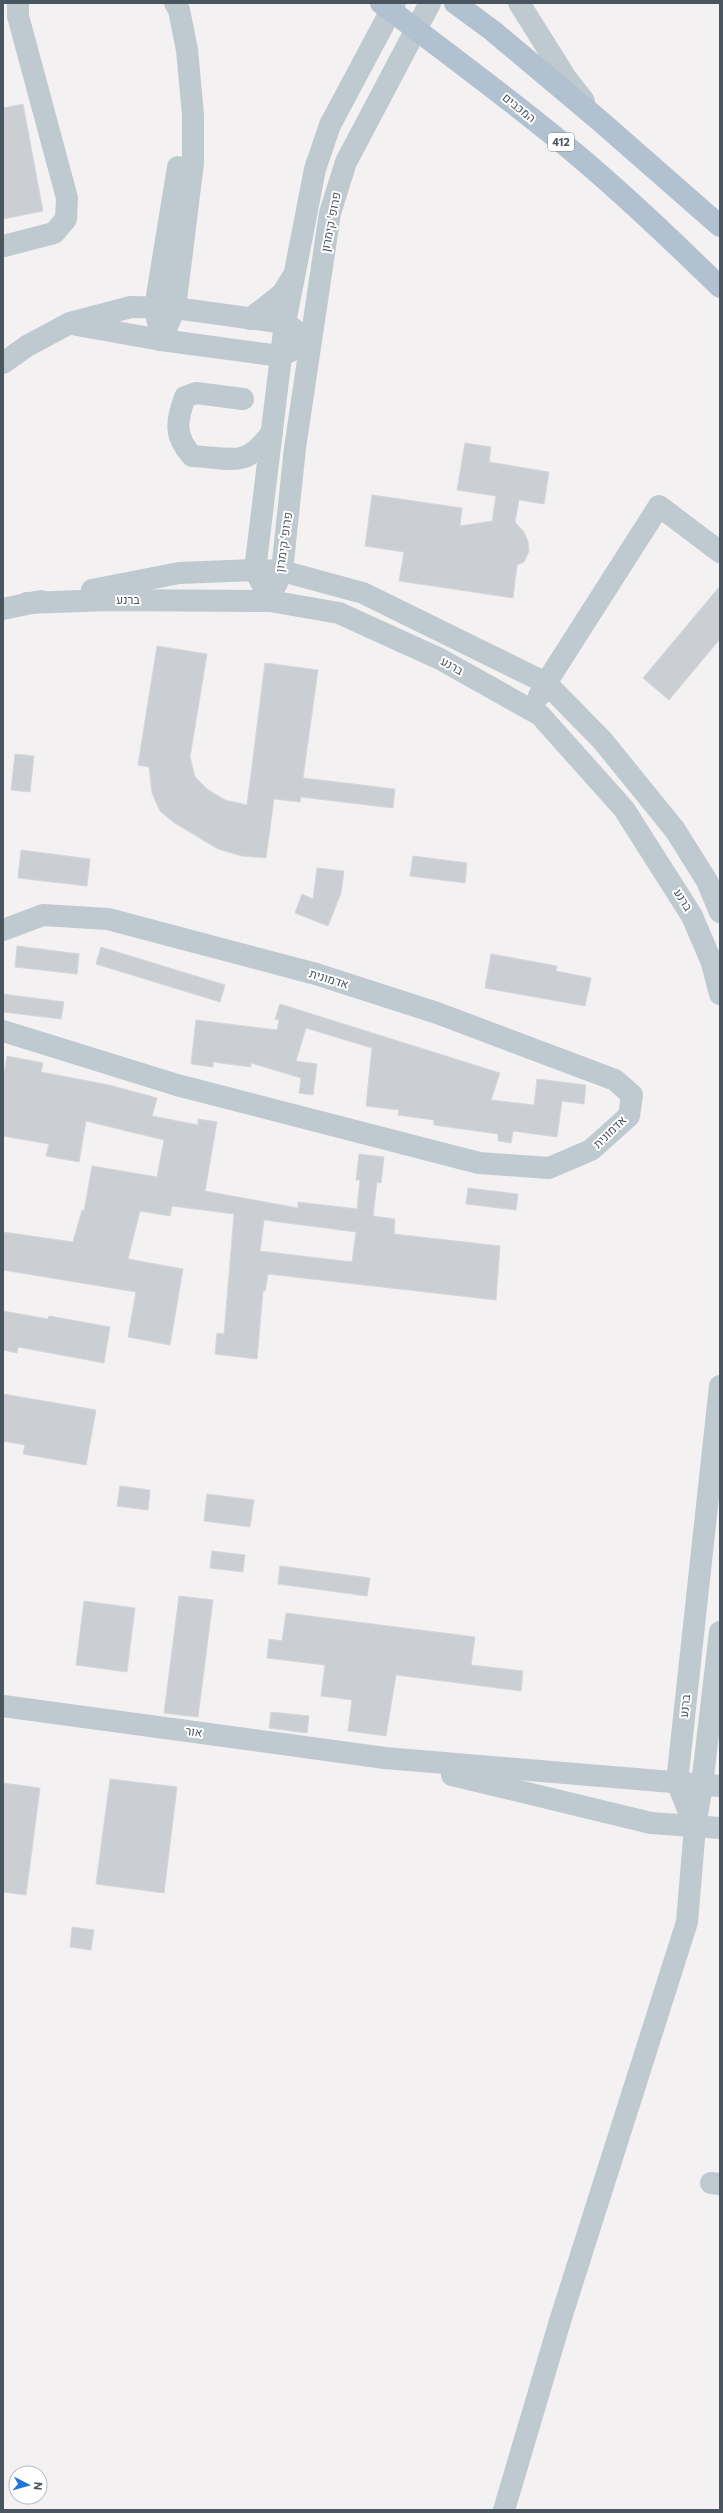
<svg xmlns="http://www.w3.org/2000/svg" width="723" height="2513" font-family="Commissioner,Heebo,sans-serif">
	<style>
		.building { fill: #cbced3; stroke: #d5d7dc; fill-rule: evenodd }
		.lines { fill: none; stroke-linecap: round; stroke-linejoin: round }
		.minor { stroke: #bfc9d0; stroke-width: 22 }
		.major { stroke: #b2c1cf; stroke-width: 22 }
		.labels { text-anchor: middle; stroke-width: 4; stroke-linejoin: round; paint-order: stroke }
		.shield { fill: #fff; stroke: #80888f; stroke-width: 1 }
		.shield-label { font-size: 11px; font-weight: bold; fill: #49555f }
		.street-label { font-size: 12px; fill: #49555f; stroke: #fff }
	</style>
	<rect width="100%" height="100%" fill="#f3f1f1"/>
	<g class="building">
		<polygon points="23,104 43,211 3,219 3,108"/>
		<polygon points="465,443 491,447 489,462 549,472 544,504 519,500 515,522 524,532 528,542 529,551 524,562 517,565 513,598 399,581 404,552 365,546 372,495 462,508 460,526 492,521 496,496 457,490"/>
		<polygon points="720,586 720,639 669,700 643,678"/>
		<polygon points="157,646 207,654 190,757 195,777 207,789 225,800 247,805 265,663 318,670 303,778 395,789 393,808 301,797 300,802 274,799 266,858 242,856 218,849 173,822 160,811 152,793 149,767 138,765"/>
		<polygon points="15,754 34,756 30,792 11,790"/>
		<polygon points="21,850 90,859 87,886 18,878"/>
		<polygon points="413,856 467,863 465,883 410,876"/>
		<polygon points="317,868 344,871 341,893 328,926 295,913 302,894 313,899"/>
		<polygon points="17,946 79,954 77,974 15,967"/>
		<polygon points="101,947 225,985 220,1002 96,964"/>
		<polygon points="491,954 557,966 556,971 591,978 585,1006 485,988"/>
		<polygon points="3,994 64,1002 61,1019 3,1012"/>
		<polygon points="280,1004 500,1073 491,1100 534,1105 537,1079 586,1085 584,1104 562,1101 557,1137 513,1131 511,1143 498,1141 498,1134 434,1125 434,1120 398,1115 399,1110 366,1106 372,1048 306,1028 296,1061 317,1064 313,1095 299,1093 301,1078 251,1063 251,1067 213,1062 213,1067 191,1064 196,1020 277,1030 279,1020 275,1019"/>
		<path d="M7,1056L43,1063L41,1072L109,1085L157,1098L152,1116L198,1125V1119L217,1122L205,1191L298,1208V1202L357,1209L360,1180H356L359,1154L384,1157L381,1183L377,1182L373,1216L395,1219L394,1234L500,1246L496,1300L268,1274L265,1291H263L257,1359L215,1354L217,1333L224,1334L234,1214L172,1206L170,1216L140,1211L128,1259L183,1269L170,1345L128,1337L136,1292L3,1270V1232L73,1242L82,1210L84,1211L92,1166L157,1177L164,1140L86,1121L79,1162L46,1156L49,1144L3,1136V1080ZM264,1220L356,1232L352,1262L260,1251Z"/>
		<polygon points="468,1188 518,1194 516,1210 466,1204"/>
		<polygon points="3,1311 48,1319 49,1316 110,1327 104,1363 18,1347 17,1353 3,1350"/>
		<polygon points="3,1394 96,1410 86,1465 23,1454 25,1445 3,1441"/>
		<polygon points="120,1486 150,1490 148,1510 117,1506"/>
		<polygon points="207,1494 254,1500 250,1527 204,1521"/>
		<polygon points="212,1551 245,1555 243,1572 210,1568"/>
		<polygon points="280,1566 370,1578 367,1596 278,1584"/>
		<polygon points="179,1596 213,1600 198,1717 164,1713"/>
		<polygon points="84,1601 135,1608 127,1672 76,1665"/>
		<polygon points="286,1613 475,1637 471,1665 523,1671 521,1691 396,1675 386,1736 348,1731 352,1700 321,1696 325,1665 267,1658 269,1639 282,1641"/>
		<polygon points="271,1712 309,1716 307,1733 269,1728"/>
		<polygon points="110,1779 177,1787 164,1893 96,1884"/>
		<polygon points="3,1783 40,1788 26,1895 3,1892"/>
		<polygon points="72,1927 94,1930 91,1950 70,1947"/>
	</g>
	<g class="lines">
		<g class="minor">
			<polyline points="519,3 566,78 584,101"/>
			<polyline points="4,246 54,233 66,219 67,198 18,16 18,3"/>
			<polyline points="250,319 282,294 292,278"/>
			<polyline points="158,323 155,308 178,167"/>
			<polyline points="77,325 161,340 280,356 293,350"/>
			<polyline points="161,340 175,308 193,163 193,115 187,50 179,10 175,3"/>
			<polyline points="3,363 27,346 70,323 131,307 175,308 285,323 296,331"/>
			<path d="M243,399L196,393L185,397C176,422 174,436 192,456C232,458 246,469 272,432"/>
			<polyline points="262,584 255,570 285,323 315,169 330,125 395,3"/>
			<polyline points="276,585 282,571 295,448 330,213 346,162 430,3"/>
			<polyline points="92,590 179,573 255,570 282,571 363,593 546,683 602,740 675,830 707,881 720,912"/>
			<polyline points="27,603 109,600 270,601 339,613 440,659 540,715 624,809 692,916 712,963 720,994"/>
			<polyline points="3,609 41,601"/>
			<polyline points="539,696 546,683 659,506 720,552"/>
			<polyline points="3,930 43,915 108,919 316,974 437,1013 615,1080 632,1095 629,1116 591,1150 549,1168 479,1163 177,1085 3,1031"/>
			<polyline points="3,1706 385,1758 720,1786"/>
			<polyline points="452,1775 651,1823 720,1828"/>
			<polyline points="695,1827 677,1782 720,1386"/>
			<polyline points="711,2183 720,2184"/>
			<polyline points="504,2510 560,2321 687,1922 695,1827 702,1785 720,1632"/>
		</g>
		<g class="major">
			<path d="M381,3C447,53 514,102 577,155C627,197 674,242 720,287"/>
			<polyline points="455,3 493,31 599,120 720,226"/>
		</g>
	</g>
	<g class="labels">
		<rect class="shield" x="548" y="133" width="26" height="18" rx="3"/>
		<g class="shield-label">
			<text x="561" y="146">412</text>
		</g>
		<g class="street-label">
			<text transform="translate(519 108) rotate(39)" y="4">המכבים</text>
			<text transform="translate(331 222) rotate(-79)" y="4">פרופ' קימרון</text>
			<text transform="translate(284 542) rotate(-82)" y="4">פרופ' קימרון</text>
			<text x="128" y="604">ברנע</text>
			<text transform="translate(452 666) rotate(29)" y="4">ברנע</text>
			<text transform="translate(683 900) rotate(58)" y="4">ברנע</text>
			<text transform="translate(329 979) rotate(17)" y="4">אדמונית</text>
			<text transform="translate(610 1132) rotate(-44)" y="4">אדמונית</text>
			<text transform="translate(685 1706) rotate(-84)" y="4">ברנע</text>
			<text transform="translate(194 1732) rotate(8)" y="4">אור</text>
		</g>
	</g>
	<rect width="723" height="2513" fill="none" stroke="#49555f" stroke-width="8"/>
	<g transform="translate(28 2485) rotate(96)"><circle r="19" fill="#ffffff" stroke="#b6bbbf"/>
	<path d="M0-3L7 15L0 10L-7 15Z" fill="#1d74e1"/>
	<text y="-6" font-size="11" font-weight="bold" text-anchor="middle" fill="#49555f">N</text>
	</g>
</svg>
